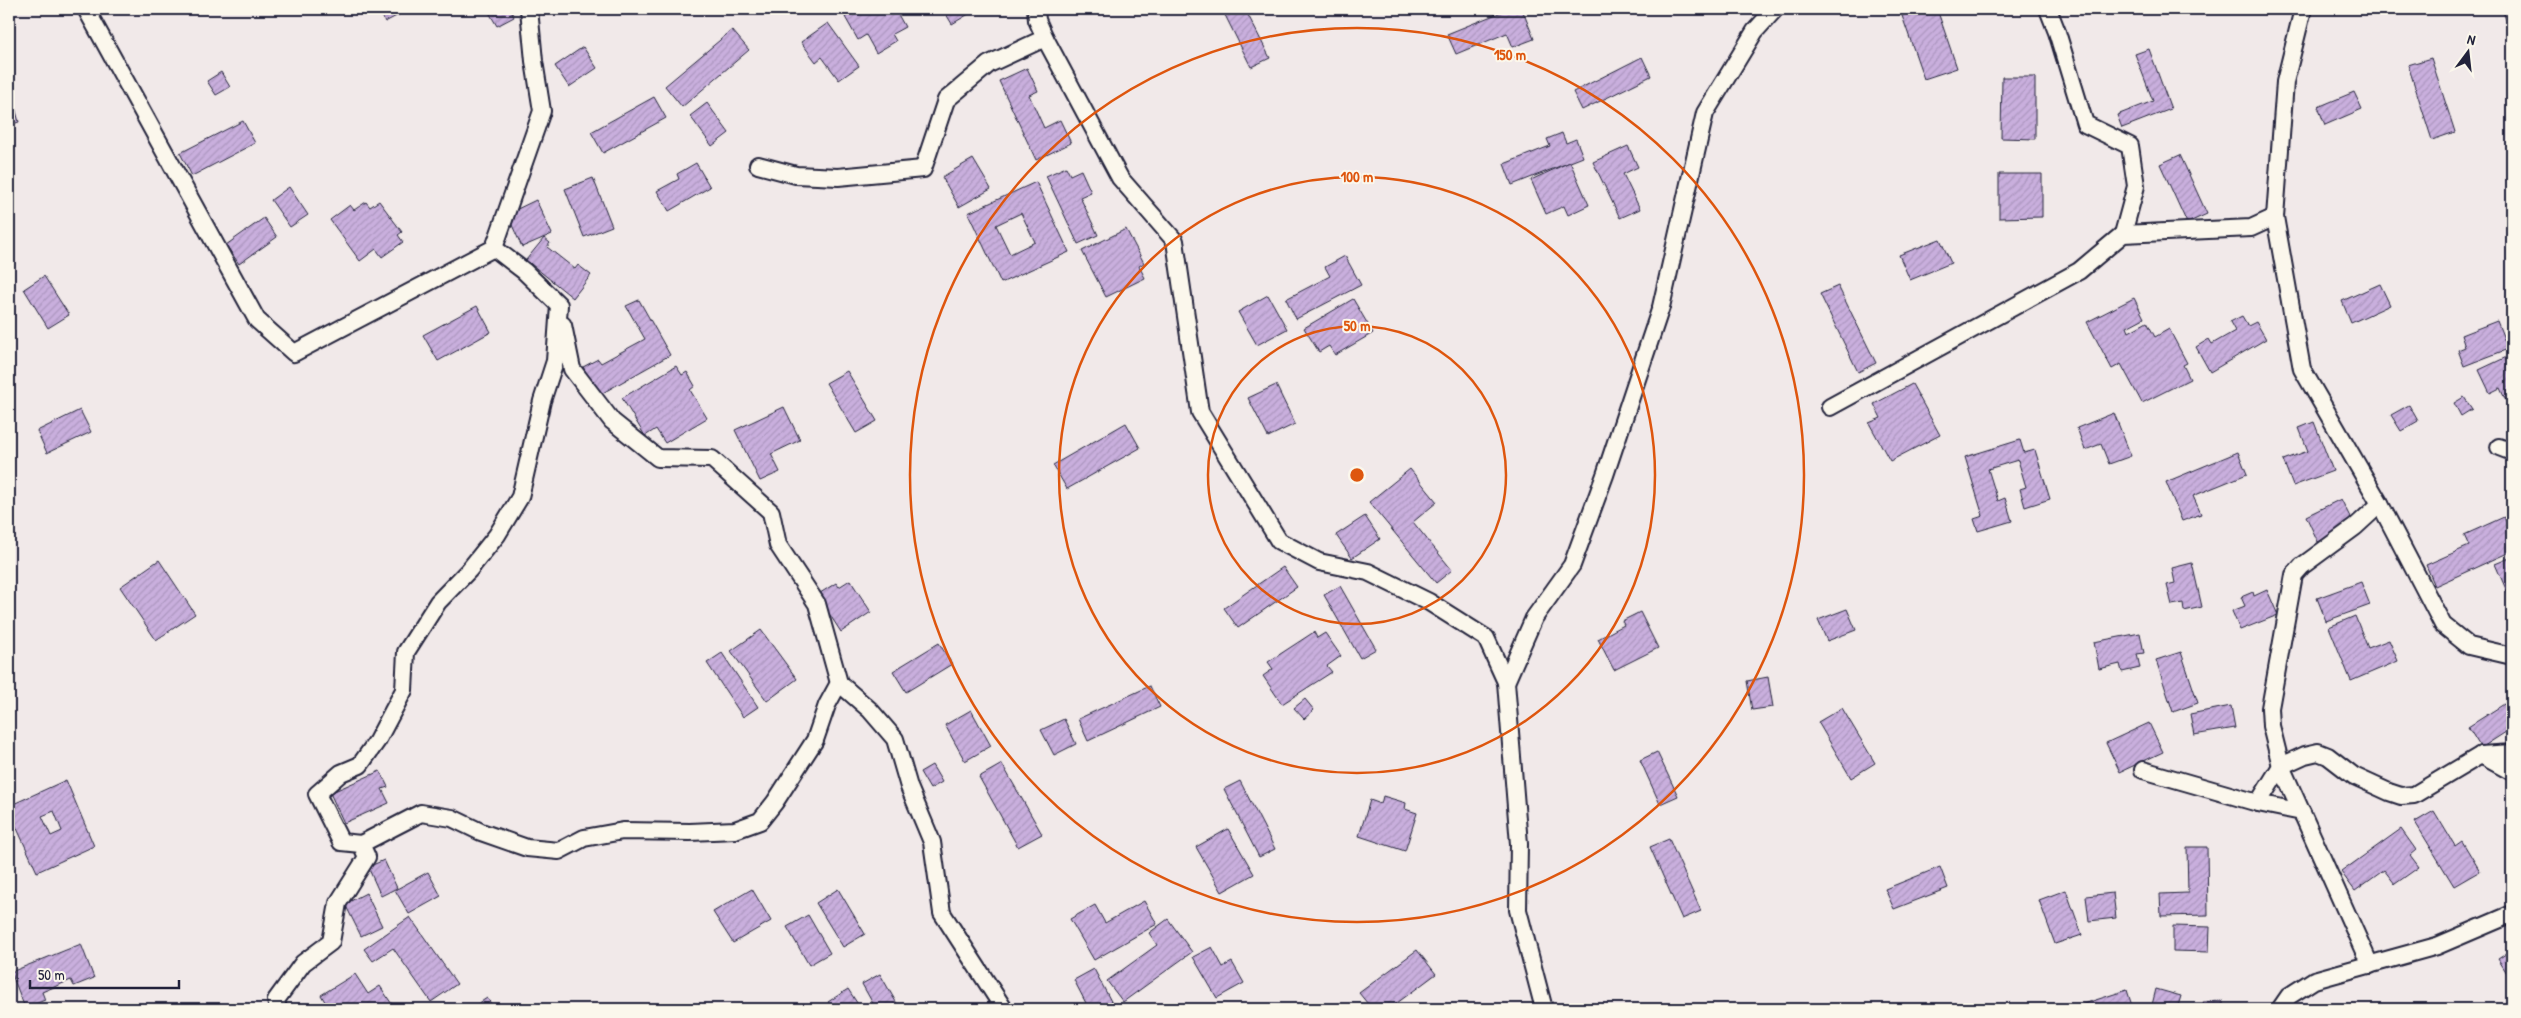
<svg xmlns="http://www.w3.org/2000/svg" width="2521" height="1018" font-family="'Patrick Hand',sans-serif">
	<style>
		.building { fill: url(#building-hatch); stroke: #22223b; fill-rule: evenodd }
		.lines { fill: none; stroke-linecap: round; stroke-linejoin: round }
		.minor-casing { stroke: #22223b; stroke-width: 20 }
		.minor { stroke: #fbf7ec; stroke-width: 16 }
		.ring { fill: none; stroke: #de560e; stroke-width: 2.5 }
		.centre { fill: #de560e; stroke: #fbf7ec; stroke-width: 2.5 }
		.ring-label { font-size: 15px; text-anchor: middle; font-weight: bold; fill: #de560e; stroke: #fbf7ec; stroke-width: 4; stroke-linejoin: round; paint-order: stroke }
	</style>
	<defs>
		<pattern id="building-hatch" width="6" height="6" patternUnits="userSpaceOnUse" patternTransform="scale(1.25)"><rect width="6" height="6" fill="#c9afdd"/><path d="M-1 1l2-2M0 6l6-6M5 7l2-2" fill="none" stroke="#ac96bf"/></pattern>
	</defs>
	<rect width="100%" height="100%" fill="#f1e9e9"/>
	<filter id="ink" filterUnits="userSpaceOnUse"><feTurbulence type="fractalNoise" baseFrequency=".02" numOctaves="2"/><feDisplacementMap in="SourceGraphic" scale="10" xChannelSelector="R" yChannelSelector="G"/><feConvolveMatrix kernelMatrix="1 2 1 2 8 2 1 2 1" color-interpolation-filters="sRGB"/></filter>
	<g filter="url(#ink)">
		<g class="building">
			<polygon points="378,9 410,9 385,22"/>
			<polygon points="487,9 510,9 514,17 497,26"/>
			<polygon points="859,9 895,9 905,27 892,34 896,41 876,53 866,35 858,40 845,17"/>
			<polygon points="943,9 970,9 972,12 952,24"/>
			<polygon points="1222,9 1245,9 1270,58 1251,67"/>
			<polygon points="1509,9 1522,9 1534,39 1513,47 1507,33 1456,54 1447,34"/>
			<polygon points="1905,9 1937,9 1957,68 1924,79 1900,10"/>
			<polygon points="2512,9 2512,28 2510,29 2503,12"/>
			<polygon points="828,23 859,66 839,80 822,57 816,62 801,42"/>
			<polygon points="732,30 749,50 682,107 665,86"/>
			<polygon points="583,47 597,68 569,87 555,66"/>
			<polygon points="2149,49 2171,109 2122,128 2117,115 2153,101 2135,54"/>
			<polygon points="1642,57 1651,76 1582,110 1573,92"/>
			<polygon points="2431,58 2455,132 2432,140 2408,65"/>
			<polygon points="1027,68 1038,91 1029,95 1044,128 1060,120 1071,143 1036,160 999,81"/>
			<polygon points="221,72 230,87 216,95 207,81"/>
			<polygon points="2002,77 2035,77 2035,139 2001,138"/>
			<polygon points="2354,92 2362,109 2325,125 2318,107"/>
			<polygon points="654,97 666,118 603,153 591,132"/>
			<polygon points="13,100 19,122 9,125 9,101"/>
			<polygon points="707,103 729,133 712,146 690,116"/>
			<polygon points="243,121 255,143 192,176 180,153"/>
			<polygon points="1562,133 1566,143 1576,139 1583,157 1512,185 1504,164 1550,146 1547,139"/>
			<polygon points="1628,146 1638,167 1623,174 1640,209 1620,218 1593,162"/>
			<polygon points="2180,155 2207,214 2187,223 2160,164"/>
			<polygon points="973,159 991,189 959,207 942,177"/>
			<polygon points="1570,162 1589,205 1568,215 1564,206 1546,214 1531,180"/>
			<polygon points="696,163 710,187 669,211 657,191 679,179 677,174"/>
			<polygon points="1066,167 1070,175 1081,170 1091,192 1080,197 1098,235 1078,244 1046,176"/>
			<polygon points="1999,174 2042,174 2042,217 1999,218"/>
			<polygon points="593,178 612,226 584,237 565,189"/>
			<path d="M1036,182L1069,252L1001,283L968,213ZM1021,213L1035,242L1010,254L996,225Z"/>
			<polygon points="289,187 308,215 290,227 271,200"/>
			<polygon points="536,200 552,234 522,247 507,214"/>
			<polygon points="379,201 402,232 398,235 403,242 382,257 376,249 360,261 330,220 350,205 354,210 366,202 370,207"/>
			<polygon points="264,218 277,237 239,264 226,245"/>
			<polygon points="1126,229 1144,263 1139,266 1145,278 1106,297 1082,251"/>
			<polygon points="544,238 550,243 547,247 575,269 578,265 591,275 573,298 526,260"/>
			<polygon points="1940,239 1951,263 1910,280 1899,255"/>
			<polygon points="1345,256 1361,285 1296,319 1286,299 1330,276 1325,267"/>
			<polygon points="44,276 69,315 48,328 24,289"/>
			<polygon points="2380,284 2390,305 2351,323 2342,301"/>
			<polygon points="1838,286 1876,363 1858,372 1820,294"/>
			<polygon points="1268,295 1287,329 1257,345 1238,312"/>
			<polygon points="2134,298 2144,318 2127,327 2129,332 2147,322 2155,337 2169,329 2187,363 2183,365 2190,379 2142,403 2121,364 2112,369 2087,322"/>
			<polygon points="1353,299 1373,333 1335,355 1329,346 1319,352 1304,328"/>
			<polygon points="639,300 670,355 599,395 583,367 598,359 601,363 645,339 626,306"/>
			<polygon points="477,306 491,332 438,361 423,335"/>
			<polygon points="2242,316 2248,326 2256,322 2266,339 2210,372 2196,347 2209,339 2212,344 2235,331 2230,322"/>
			<polygon points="2497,321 2508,349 2464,366 2458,350 2465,347 2461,335"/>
			<polygon points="2511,355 2512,398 2506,401 2500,388 2490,393 2479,370"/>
			<polygon points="676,366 682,375 687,372 695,386 690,390 707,418 665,443 656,429 645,436 622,398"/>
			<polygon points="847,371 877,421 856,433 826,383"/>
			<polygon points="1912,384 1940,435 1890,461 1869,423 1881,418 1874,404"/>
			<polygon points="1276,385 1295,424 1268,437 1248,398"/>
			<polygon points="2464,397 2472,409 2461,416 2454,403"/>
			<polygon points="2409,405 2418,421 2401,431 2391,415"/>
			<polygon points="784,407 800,440 771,454 780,472 760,481 735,430"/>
			<polygon points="80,410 91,432 47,453 37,431"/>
			<polygon points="2114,413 2131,456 2109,464 2101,444 2085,450 2077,428"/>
			<polygon points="2314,422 2333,471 2293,486 2283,460 2308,451 2299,428"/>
			<polygon points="1126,423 1140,448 1067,489 1053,465"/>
			<polygon points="2020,440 2024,453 2035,450 2050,499 2025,507 2020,489 2026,487 2018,460 1988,469 1998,501 2005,498 2012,521 1978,531 1974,519 1983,516 1965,457"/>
			<polygon points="2238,452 2247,474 2193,496 2201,514 2182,521 2166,482"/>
			<polygon points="1410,469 1437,502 1413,522 1452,570 1436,583 1369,502"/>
			<polygon points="2341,499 2354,525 2318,542 2306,516"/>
			<polygon points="1365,516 1380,539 1352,558 1336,535"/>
			<polygon points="2504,517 2512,535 2512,551 2435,586 2426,565 2469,546 2464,535"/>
			<polygon points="2512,557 2512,603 2495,564"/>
			<polygon points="159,560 195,614 156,640 120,587"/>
			<polygon points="2192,563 2202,607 2184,611 2183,603 2172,605 2167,585 2175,583 2172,568"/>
			<polygon points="1283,567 1297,587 1238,628 1224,608"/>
			<polygon points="850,580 871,612 841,632 817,595 836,583 839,587"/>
			<polygon points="2361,582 2370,605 2326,621 2317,598"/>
			<polygon points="1340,586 1376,649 1360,658 1324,595"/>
			<polygon points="2267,590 2278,615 2240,630 2232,611 2245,606 2241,597 2253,592 2254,596"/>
			<polygon points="1847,609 1856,630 1827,641 1818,620"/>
			<polygon points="1640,612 1658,648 1614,670 1598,639 1624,625 1622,621"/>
			<polygon points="2355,616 2368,648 2389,640 2398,661 2351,681 2329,627"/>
			<polygon points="761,630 797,679 767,701 731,651"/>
			<polygon points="1314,632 1317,638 1325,633 1341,656 1327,666 1332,672 1282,704 1263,676 1273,669 1268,662"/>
			<polygon points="2140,633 2144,653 2137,654 2140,668 2122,672 2120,664 2099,669 2094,642"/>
			<polygon points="939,643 952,664 906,692 893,671"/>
			<polygon points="2181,652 2198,703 2173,712 2156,660"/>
			<polygon points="722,653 758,707 743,717 707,663"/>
			<polygon points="1768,677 1773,707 1752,710 1747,681"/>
			<polygon points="1150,686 1160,707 1088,741 1078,719"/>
			<polygon points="1305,699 1314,710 1304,719 1294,708"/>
			<polygon points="2512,699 2512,728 2481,748 2468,727"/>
			<polygon points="2231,706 2235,728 2194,735 2190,714"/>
			<polygon points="1842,708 1875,763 1851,778 1818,722"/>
			<polygon points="971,710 991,746 965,761 945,725"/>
			<polygon points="1064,719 1076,744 1054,755 1041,730"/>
			<polygon points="2149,723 2163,752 2120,772 2106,743"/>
			<polygon points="1657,752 1678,796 1660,804 1640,760"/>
			<polygon points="1002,764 1042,834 1018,847 979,777"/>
			<polygon points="932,765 942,782 930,789 920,772"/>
			<polygon points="380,771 388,787 382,789 389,803 344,823 330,793"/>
			<path d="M66,780L94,846L37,872L9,811V806ZM54,811L62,831L51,836L42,816Z"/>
			<polygon points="1240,781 1275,849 1259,857 1224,789"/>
			<polygon points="1383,796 1406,803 1405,809 1417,813 1405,851 1359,836 1370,800 1381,804"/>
			<polygon points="2434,811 2455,846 2462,841 2480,871 2454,886 2415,822"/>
			<polygon points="1228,829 1254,874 1222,892 1196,847"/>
			<polygon points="2401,829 2416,850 2410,855 2419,867 2395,884 2384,870 2355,891 2341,872"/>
			<polygon points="1669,839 1701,911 1682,919 1650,847"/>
			<polygon points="2187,847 2207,847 2208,915 2161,916 2160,894 2188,893"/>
			<polygon points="384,860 397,888 381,896 368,867"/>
			<polygon points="1940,867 1948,888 1894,909 1885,889"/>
			<polygon points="428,872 441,896 409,914 395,890"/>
			<polygon points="752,889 771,921 733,943 713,912"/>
			<polygon points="838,889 865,934 843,947 816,903"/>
			<polygon points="2066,890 2082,935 2055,944 2039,900"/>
			<polygon points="366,893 382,926 361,936 345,904"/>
			<polygon points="2113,893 2116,918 2089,921 2086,896"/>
			<polygon points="1144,901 1157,924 1094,960 1070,919 1095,905 1105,923"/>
			<polygon points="808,915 830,953 809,965 787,927"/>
			<polygon points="410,917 457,984 431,1002 393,948 373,961 364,949"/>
			<polygon points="1168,919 1192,952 1123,1002 1107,981 1157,945 1149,933"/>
			<polygon points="2173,926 2210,927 2209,952 2173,951"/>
			<polygon points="81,944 94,978 74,986 71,980 42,992 45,1000 25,1008 11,972"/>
			<polygon points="1212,947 1223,967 1232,962 1244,983 1217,998 1193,957"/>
			<polygon points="1417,950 1436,974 1389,1009 1372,1009 1359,993"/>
			<polygon points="2512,950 2512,981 2498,959"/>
			<polygon points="1094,969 1115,1009 1089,1009 1074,980"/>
			<polygon points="355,974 368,994 380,986 395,1009 320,1009 327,1005 321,995"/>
			<polygon points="880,974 900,1009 876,1009 862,984"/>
			<polygon points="848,989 861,1009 833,1009 828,1002"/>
			<polygon points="2156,989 2181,996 2177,1009 2179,1009 2151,1009"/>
			<polygon points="2127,990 2133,1009 2082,1009 2080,1005"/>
			<polygon points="487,998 495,1009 470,1009"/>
			<polygon points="2223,1001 2223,1009 2204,1009 2203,1002"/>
		</g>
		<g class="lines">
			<g class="minor-casing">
				<g id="minor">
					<polyline points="86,9 257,320 294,353 494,248"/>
					<polyline points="1036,9 1037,20 1045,38 1120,178 1175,241 1200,412 1279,541 1319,562 1368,572 1429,602 1486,638 1506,682 1519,844 1518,910 1544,1009"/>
					<polyline points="2048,9 2057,32 2085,124 2130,146 2136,186 2123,234"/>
					<polyline points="2303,9 2285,82 2275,217 2302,369 2380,504 2443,625 2469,646 2512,656"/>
					<polyline points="758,165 796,175 838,177 923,169 946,100 989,64 1045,38"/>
					<polyline points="563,325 572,369 612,421 658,458 712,459 771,512 778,545 817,604 839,683 870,710 895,739 909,787 932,842 942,913 1004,1009"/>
					<polyline points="1830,407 2079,271 2123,234 2251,228 2275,217"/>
					<polyline points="2499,447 2512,452"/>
					<polyline points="1506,682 1534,618 1572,565 1605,475 1661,307 1705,113 1755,31 1775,9"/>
					<polyline points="2481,755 2512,772"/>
					<polyline points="2143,770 2258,803 2281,766 2305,755 2318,752 2328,756 2354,776 2389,792 2401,796 2414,795 2481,755 2512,753"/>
					<polyline points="2258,803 2302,812"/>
					<polyline points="361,844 421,813 452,818 481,832 527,848 559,851 584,838 623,831 690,832 735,830 760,821 775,802 815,740 827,705 839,683"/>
					<polyline points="2370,965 2281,766 2271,726 2270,708 2294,575 2302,566 2355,527 2380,504"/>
					<polyline points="278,1009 276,1000 303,963 331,942 338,903 367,857 361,844 341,842 317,794 341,773 360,765 377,741 404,690 406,652 438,602 469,570 497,535 520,497 542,401 555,361 559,305 524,271 494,248 542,111 534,61 529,9"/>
					<polyline points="2280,1009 2289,996 2314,980 2437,946 2512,914"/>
				</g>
			</g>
			<use href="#minor" class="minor"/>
		</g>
	</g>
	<g class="ring">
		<circle cx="1357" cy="475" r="149"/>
		<circle cx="1357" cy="475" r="298"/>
		<circle cx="1357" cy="475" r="447"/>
	</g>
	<circle cx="1357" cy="475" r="8" class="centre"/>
	<g class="ring-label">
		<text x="1510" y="60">150 m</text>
		<text x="1357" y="182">100 m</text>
		<text x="1357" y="331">50 m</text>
	</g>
	<rect width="2521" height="1018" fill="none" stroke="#fbf7ec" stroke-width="30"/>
	<rect x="15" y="15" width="2491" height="988" fill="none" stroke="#22223b" stroke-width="2" filter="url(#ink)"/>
	<g transform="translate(2468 52) rotate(15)" stroke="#fbf7ec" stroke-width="4" paint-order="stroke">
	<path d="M0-4L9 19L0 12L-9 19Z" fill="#22223b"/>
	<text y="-8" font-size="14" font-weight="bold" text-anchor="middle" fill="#22223b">N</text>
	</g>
	<path d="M30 980v8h149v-8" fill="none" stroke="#22223b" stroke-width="2.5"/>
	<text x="38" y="980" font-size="15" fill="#22223b" stroke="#fbf7ec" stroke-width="4" paint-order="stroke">50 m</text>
</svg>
